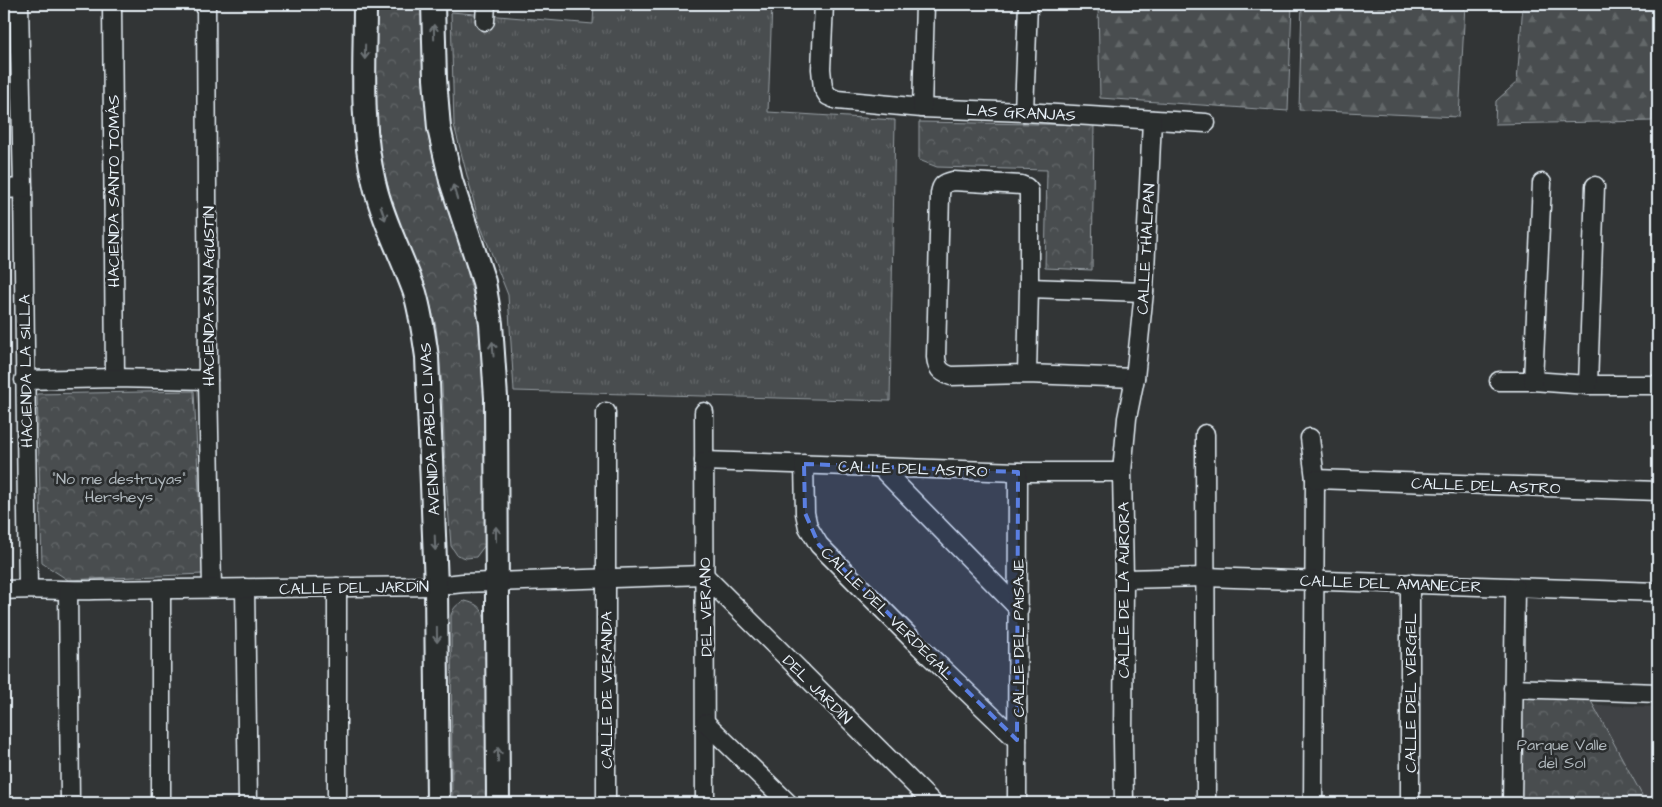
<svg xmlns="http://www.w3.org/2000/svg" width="1662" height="807" font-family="'Architects Daughter',sans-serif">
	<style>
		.built { fill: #3f4244 }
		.grass { fill: url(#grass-tufts); stroke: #989fa4 }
		.forest { fill: url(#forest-firs); stroke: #989fa4 }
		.park { fill: url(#park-crowns); stroke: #989fa4 }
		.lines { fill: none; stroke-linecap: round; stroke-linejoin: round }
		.minor-casing { stroke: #e8f1f8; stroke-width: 21 }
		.major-casing { stroke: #e8f1f8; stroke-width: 26 }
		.minor { stroke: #2a2d2e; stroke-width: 18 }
		.major { stroke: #2a2d2e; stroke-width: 22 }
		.oneway { stroke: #6c7275 }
		.marked { fill: #5a7fe2; fill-opacity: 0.2; stroke: #5a7fe2; stroke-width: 4; stroke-dasharray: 10 6; stroke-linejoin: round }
		.labels { text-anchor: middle; stroke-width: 5; stroke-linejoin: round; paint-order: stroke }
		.street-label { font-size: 16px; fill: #e8f1f8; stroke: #2a2d2e }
		.park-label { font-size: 16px; fill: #b0b8bd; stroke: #2a2d2e }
	</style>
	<defs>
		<pattern id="grass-tufts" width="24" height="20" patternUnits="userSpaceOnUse" patternTransform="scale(1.25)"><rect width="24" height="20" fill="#494d4f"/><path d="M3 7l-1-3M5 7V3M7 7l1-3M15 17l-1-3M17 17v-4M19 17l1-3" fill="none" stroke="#636769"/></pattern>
		<pattern id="forest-firs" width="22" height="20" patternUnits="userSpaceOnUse" patternTransform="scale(1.25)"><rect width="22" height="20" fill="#494d4f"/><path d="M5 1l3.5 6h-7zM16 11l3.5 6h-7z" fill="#636769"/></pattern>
		<pattern id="park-crowns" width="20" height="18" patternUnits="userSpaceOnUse" patternTransform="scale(1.25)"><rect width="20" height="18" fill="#494d4f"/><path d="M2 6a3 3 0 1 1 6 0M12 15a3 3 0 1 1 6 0" fill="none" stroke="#636769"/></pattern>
	</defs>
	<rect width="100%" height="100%" fill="#323536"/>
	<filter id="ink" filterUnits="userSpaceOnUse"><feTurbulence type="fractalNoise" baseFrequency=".02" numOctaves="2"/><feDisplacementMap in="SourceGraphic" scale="10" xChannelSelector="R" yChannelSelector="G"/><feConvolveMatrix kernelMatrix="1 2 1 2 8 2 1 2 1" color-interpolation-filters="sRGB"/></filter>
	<g filter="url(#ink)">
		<polygon class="built" points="1593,705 1658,707 1658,803 1639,803 1642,795"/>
		<polygon class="grass" points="594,4 772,4 768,112 895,120 890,401 514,391 508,295 479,222 454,125 451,12 593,24"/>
		<g class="forest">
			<polygon points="1098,4 1292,4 1288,111 1100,98"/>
			<polygon points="1302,4 1465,4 1459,117 1299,110"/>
			<polygon points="1523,4 1658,4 1658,50 1652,121 1495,124 1496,101 1517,82"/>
		</g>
		<g class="park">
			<polygon points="375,4 424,4 430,138 434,162 464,259 476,306 481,337 484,375 486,539 485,545 476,557 466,558 457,555 451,546 445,465 442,385 436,327 427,291 408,248 391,200 379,147 377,117"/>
			<polygon points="919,122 1094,125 1092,270 1045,268 1047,170 937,167 919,160"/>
			<polygon points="194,391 203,574 68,580 42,563 37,394"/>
			<path d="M465,601C484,605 484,614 486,631L487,803H452L451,615C454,607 457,604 465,601Z"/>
			<polygon points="1513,688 1585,690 1642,795 1639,803 1512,803"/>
		</g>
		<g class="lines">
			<g class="minor-casing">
				<g id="minor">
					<polyline points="19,4 23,188 28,588"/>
					<polyline points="112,4 115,378"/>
					<polyline points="206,4 208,380 212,588"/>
					<polyline points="824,4 821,69 823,88 828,96 837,100 922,108 1024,112 1206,123"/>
					<polyline points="485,21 486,4"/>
					<polyline points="922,108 925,4"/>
					<polyline points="1024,112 1028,4"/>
					<polyline points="4,189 23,188"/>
					<polyline points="1029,288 1144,292"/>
					<path d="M1027,374L1029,288V190L1026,187L1021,185L953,181C944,183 941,185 940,194L936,357C937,368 940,372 951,376L1027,374L1135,378"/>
					<polyline points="24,380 115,378 208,380"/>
					<polyline points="1499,381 1533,381 1588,385 1658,385"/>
					<polyline points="1533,381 1542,183"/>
					<polyline points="1588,385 1595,186"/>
					<polyline points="606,412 606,803"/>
					<polyline points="704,412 705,803"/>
					<polyline points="1205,434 1206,803"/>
					<polyline points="1310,438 1315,479 1313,803"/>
					<polyline points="704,461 1018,472 1122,472"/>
					<polyline points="804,464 805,513 808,527 819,545 914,641 1017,740"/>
					<polyline points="881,468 1019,609"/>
					<polyline points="1315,479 1658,491"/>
					<polyline points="1124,579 1205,577 1658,592"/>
					<polyline points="245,588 248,803"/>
					<path d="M4,590C34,588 64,591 95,590C209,588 323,587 436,586L463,583L704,575L933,803"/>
					<polyline points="68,591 70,803"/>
					<polyline points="1513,688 1658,693"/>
					<polyline points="706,723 788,803"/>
					<polyline points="161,803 161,589"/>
					<polyline points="337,803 337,587"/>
					<polyline points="1017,803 1018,472"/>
					<polyline points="1124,803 1123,740 1124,579 1122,472 1127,418 1135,378 1144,292 1152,120"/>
					<polyline points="1410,803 1410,583"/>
					<polyline points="1512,803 1515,588"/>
				</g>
			</g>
			<g class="major-casing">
				<g id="major">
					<path d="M365,4C365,63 360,124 374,182C383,221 402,256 415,293C421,314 424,336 427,357L436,586L438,803"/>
					<polyline points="433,4 435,79 439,128 451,181 484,282 491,324 496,398 498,803"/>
				</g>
			</g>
			<use href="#minor" class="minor"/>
			<use href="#major" class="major"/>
		</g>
		<defs><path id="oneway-shaft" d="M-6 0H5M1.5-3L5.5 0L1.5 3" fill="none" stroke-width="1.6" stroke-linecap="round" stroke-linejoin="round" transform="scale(1.25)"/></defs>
		<g class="oneway">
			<use href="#oneway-shaft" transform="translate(434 32) rotate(-91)"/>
			<use href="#oneway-shaft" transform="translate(365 52) rotate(91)"/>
			<use href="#oneway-shaft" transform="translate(455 192) rotate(-107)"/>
			<use href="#oneway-shaft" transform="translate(383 213) rotate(71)"/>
			<use href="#oneway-shaft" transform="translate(493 349) rotate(-94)"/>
			<use href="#oneway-shaft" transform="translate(496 534) rotate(-90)"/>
			<use href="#oneway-shaft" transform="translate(435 543) rotate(88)"/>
			<use href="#oneway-shaft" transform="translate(437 635) rotate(89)"/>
			<use href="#oneway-shaft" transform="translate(498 755) rotate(-90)"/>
		</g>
	</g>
	<path class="marked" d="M804,464L1018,472L1017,740L819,545L805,513Z"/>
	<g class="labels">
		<g class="street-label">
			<text transform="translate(1021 112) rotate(3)" y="6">LAS GRANJAS</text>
			<text transform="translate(113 191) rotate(-90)" y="6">HACIENDA SANTO TOMÁS</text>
			<text transform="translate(1145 249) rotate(-87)" y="6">CALLE THALPAN</text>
			<text transform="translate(208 296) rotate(-90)" y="6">HACIENDA SAN AGUSTÍN</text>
			<text transform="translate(25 371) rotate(-91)" y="6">HACIENDA LA SILLA</text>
			<text transform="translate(429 429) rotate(-93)" y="6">AVENIDA PABLO LIVAS</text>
			<text transform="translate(913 468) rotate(2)" y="6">CALLE DEL ASTRO</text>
			<text transform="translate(1486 485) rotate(2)" y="6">CALLE DEL ASTRO</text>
			<text transform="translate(1391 583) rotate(2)" y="6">CALLE DEL AMANECER</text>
			<text transform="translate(354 587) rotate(-1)" y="6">CALLE DEL JARDÍN</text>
			<text transform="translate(1123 590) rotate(-90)" y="6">CALLE DE LA AURORA</text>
			<text transform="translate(705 607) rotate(-91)" y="6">DEL VERANO</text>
			<text transform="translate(888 613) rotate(45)" y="6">CALLE DEL VERDEGAL</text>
			<text transform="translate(1018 638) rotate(-90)" y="6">CALLE DEL PAISAJE</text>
			<text transform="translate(818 689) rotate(45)" y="6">DEL JARDÍN</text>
			<text transform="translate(606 690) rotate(-90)" y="6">CALLE DE VERANDA</text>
			<text transform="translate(1410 693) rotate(-90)" y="6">CALLE DEL VERGEL</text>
		</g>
		<g class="park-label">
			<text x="119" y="484">"No me destruyas"<tspan x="119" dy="18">Hersheys</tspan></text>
			<text x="1562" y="750">Parque Valle<tspan x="1562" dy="18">del Sol</tspan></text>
		</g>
	</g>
	<rect width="1662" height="807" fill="none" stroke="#2a2d2e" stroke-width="20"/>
	<rect x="10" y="10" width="1642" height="787" fill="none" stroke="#e8f1f8" stroke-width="2" filter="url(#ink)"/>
</svg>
